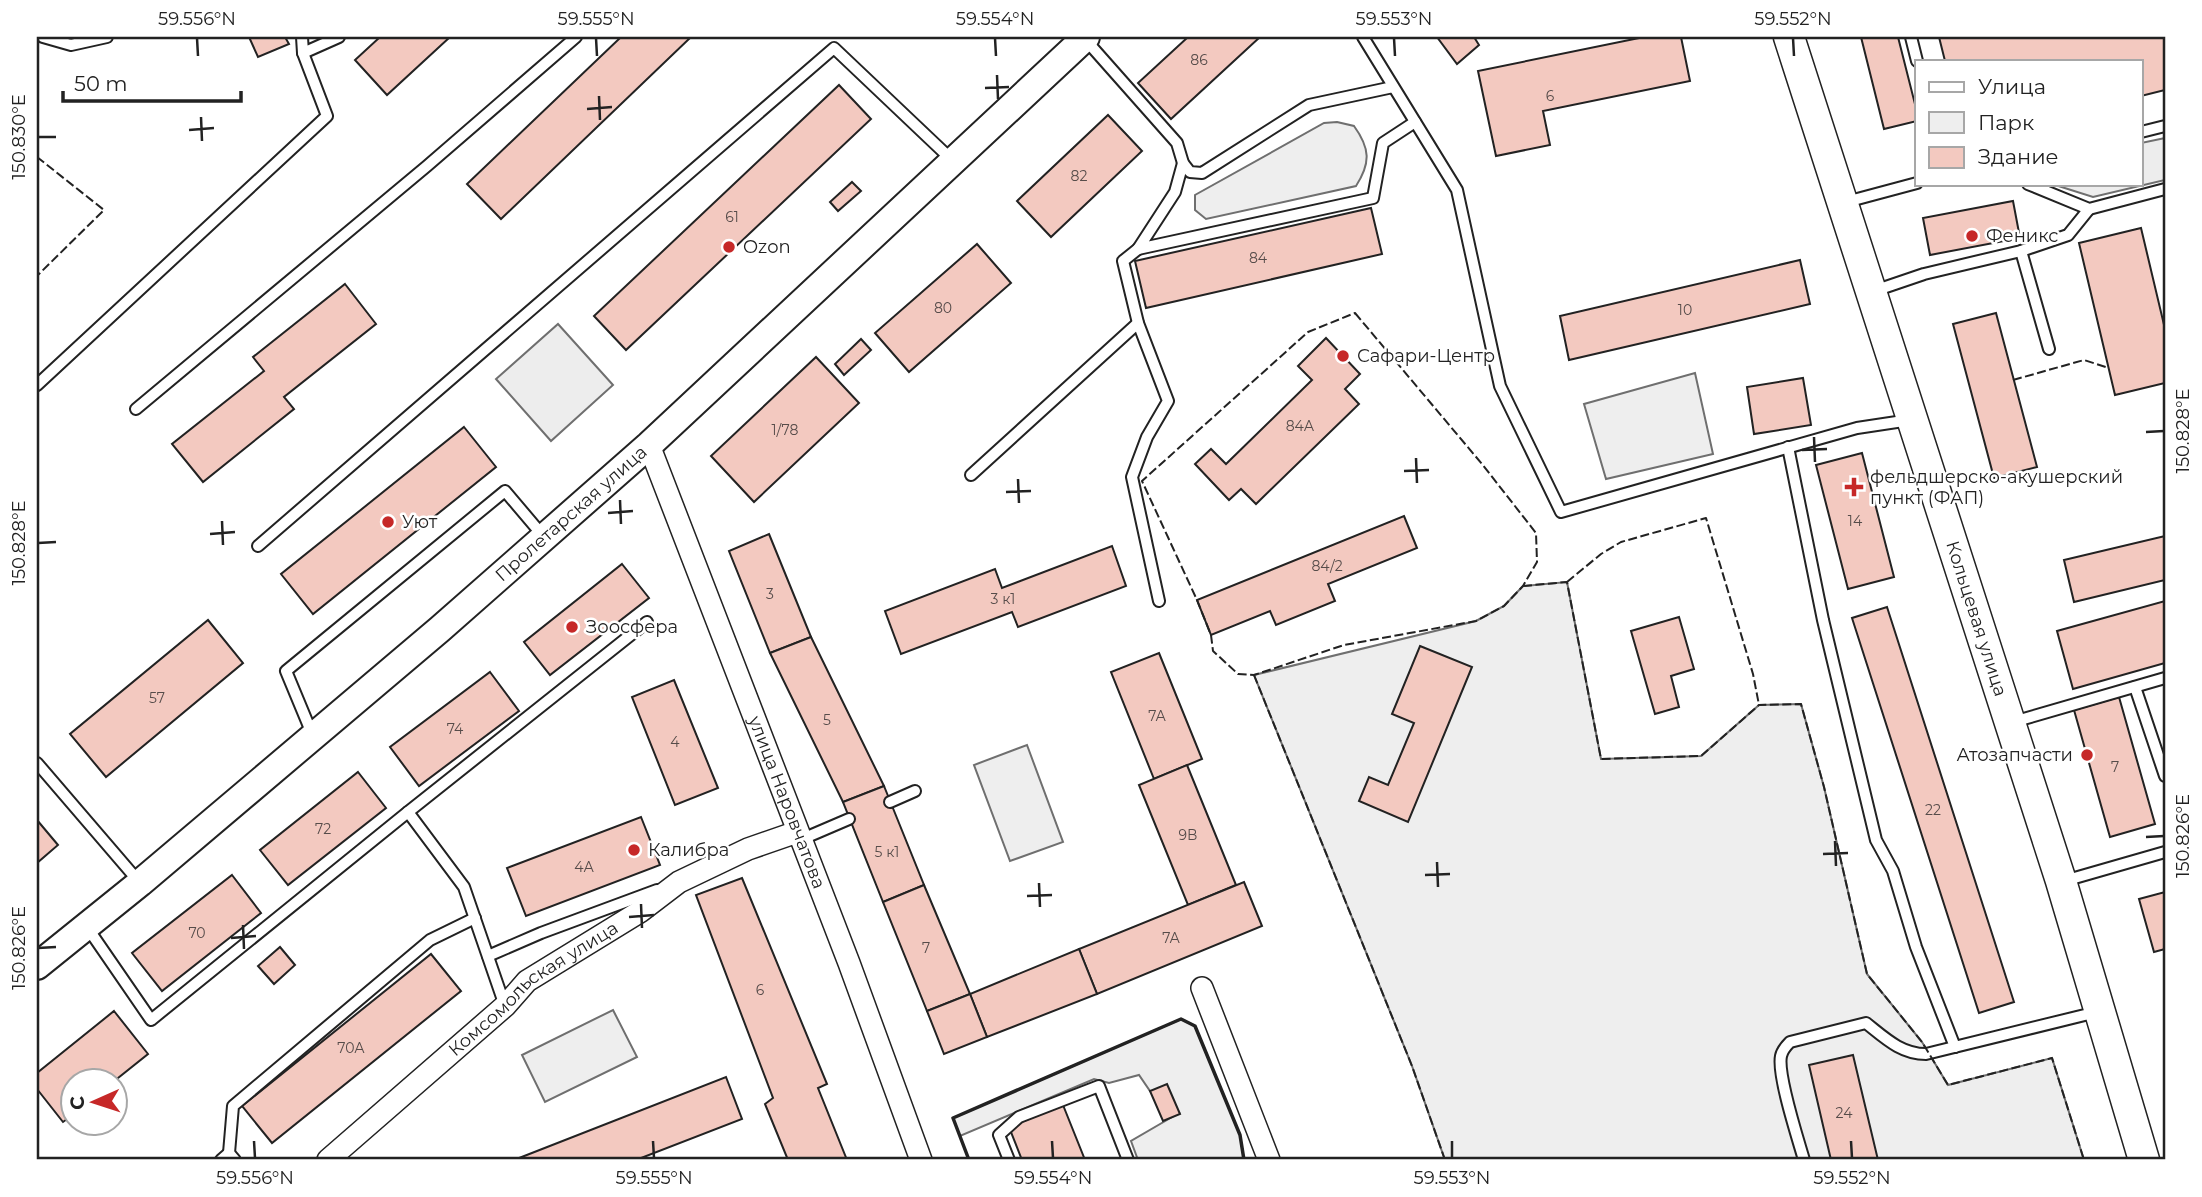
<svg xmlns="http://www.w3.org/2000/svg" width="2202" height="1197" font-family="Montserrat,sans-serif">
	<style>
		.green { fill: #eee; stroke: #6f6f6f; stroke-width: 2 }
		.parking { fill: #ededed; stroke: #6f6f6f; stroke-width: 2 }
		.building { fill: #f3c9c0; stroke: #222; stroke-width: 2 }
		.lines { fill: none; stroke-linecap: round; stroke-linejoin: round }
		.service-casing { stroke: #222; stroke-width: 14 }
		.minor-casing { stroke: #222; stroke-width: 24 }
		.tertiary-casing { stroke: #222; stroke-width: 30 }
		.secondary-casing { stroke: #222; stroke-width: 33 }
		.service { stroke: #fff; stroke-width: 10 }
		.minor { stroke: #fff; stroke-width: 21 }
		.tertiary { stroke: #fff; stroke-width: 26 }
		.secondary { stroke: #fff; stroke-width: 30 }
		.fence { stroke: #222; stroke-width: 2; stroke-dasharray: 9 3.5; stroke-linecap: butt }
		.wall { stroke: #222; stroke-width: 3.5 }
		.ticks { fill: none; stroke: #222; stroke-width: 2.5 }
		.poi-dot { fill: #c62828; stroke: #fff; stroke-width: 2.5 }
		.labels { text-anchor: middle; stroke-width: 5; stroke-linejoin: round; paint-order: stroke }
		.number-label { font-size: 14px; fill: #564c4a }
		.poi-label { font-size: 18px; fill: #222; stroke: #fff; text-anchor: start }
		.street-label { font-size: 18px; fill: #222; stroke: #fff }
		.neatline { fill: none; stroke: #222; stroke-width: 2.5 }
		.ticks-label { font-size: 18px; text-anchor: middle; fill: #222 }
	</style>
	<rect width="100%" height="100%" fill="#fff"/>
	<g class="green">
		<path d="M1337,122L1354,126C1370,148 1371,163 1356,186L1206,219L1195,210V195L1324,123Z"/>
		<polygon points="1695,373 1713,454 1606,479 1584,404"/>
		<polygon points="1567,582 1601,759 1701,756 1759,705 1801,704 1824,787 1867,974 1922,1042 1948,1085 2052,1058 2084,1160 1445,1160 1412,1066 1254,675 1476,621 1504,606 1523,586"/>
		<polygon points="1027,745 1063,842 1010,861 974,765"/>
		<polygon points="613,1010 637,1057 545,1102 522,1055"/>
		<polygon points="1181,1019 1195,1026 1240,1135 1244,1160 1138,1160 1131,1141 1179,1113 1150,1091 1139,1075 1109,1083 1094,1079 960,1136 953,1118"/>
	</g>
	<g class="parking">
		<polygon points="2165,138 2165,180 2093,197 2052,184 2141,184 2141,143"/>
		<polygon points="558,324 613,385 551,441 496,379"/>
	</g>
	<g class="building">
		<polygon points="249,37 285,37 289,44 258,57"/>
		<polygon points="380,37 450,37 387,95 355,60"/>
		<polygon points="621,37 691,37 501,219 467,184"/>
		<polygon points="1188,37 1260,37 1171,119 1138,83"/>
		<polygon points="1437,37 1474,37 1479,45 1457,64"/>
		<polygon points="1644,37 1681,37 1690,81 1543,111 1550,145 1496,156 1478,71"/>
		<polygon points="1861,37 1898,37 1917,112 1917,121 1884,129"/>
		<polygon points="1939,37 2165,37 2165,90 2141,96 2141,61 1945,61"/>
		<polygon points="839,85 871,119 626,350 594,316"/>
		<polygon points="1108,115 1142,151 1051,237 1017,201"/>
		<polygon points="852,182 861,191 838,211 830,202"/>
		<polygon points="2013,201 2020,238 1930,255 1923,218"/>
		<polygon points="1371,208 1382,254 1146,308 1135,261"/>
		<polygon points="2141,228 2165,329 2165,383 2115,395 2079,243"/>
		<polygon points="977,244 1011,283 909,372 875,333"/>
		<polygon points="1800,260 1810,304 1569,360 1560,316"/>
		<polygon points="345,284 376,324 284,397 294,409 203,482 172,444 264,371 253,357"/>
		<polygon points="1996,313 2037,467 1994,478 1953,324"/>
		<polygon points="1326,338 1360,374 1345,389 1359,404 1256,504 1241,489 1229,500 1195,464 1211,449 1226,464 1312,380 1298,366"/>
		<polygon points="861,339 871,350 844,375 835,364"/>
		<polygon points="816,357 859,403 754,502 711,456"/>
		<polygon points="1803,378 1811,425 1754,434 1747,387"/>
		<polygon points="464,427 496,467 313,614 281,574"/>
		<polygon points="1862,453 1894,577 1848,589 1816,465"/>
		<polygon points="1404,516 1417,548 1328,584 1335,601 1276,625 1270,611 1211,635 1197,600"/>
		<polygon points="769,534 811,637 770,653 729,551"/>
		<polygon points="2165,536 2165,580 2074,602 2064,560"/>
		<polygon points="1112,546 1126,586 1018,627 1012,612 901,654 885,611 995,569 1002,588"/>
		<polygon points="622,564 649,598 550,675 524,642"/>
		<polygon points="2165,601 2165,663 2073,689 2057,631"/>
		<polygon points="1887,607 2014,1002 1979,1013 1852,618"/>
		<polygon points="1679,617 1694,669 1671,676 1679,707 1655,714 1631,631"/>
		<polygon points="208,620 243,663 106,777 70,734"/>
		<polygon points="811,637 884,786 843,802 770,653"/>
		<polygon points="1420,646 1472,667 1408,822 1359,801 1369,777 1388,785 1414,723 1392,714"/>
		<polygon points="1159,653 1202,759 1154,779 1111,672"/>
		<polygon points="490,672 519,711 419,786 390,747"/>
		<polygon points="674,680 718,788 675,805 632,697"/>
		<polygon points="2119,697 2155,824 2110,837 2074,710"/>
		<polygon points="1187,765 1236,885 1188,905 1139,785"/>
		<polygon points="358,772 386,808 288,885 260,850"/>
		<polygon points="884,786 924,885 883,902 843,802"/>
		<polygon points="641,817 660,865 526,916 507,868"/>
		<polygon points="37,820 58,845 37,863"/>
		<polygon points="232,875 261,913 162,991 132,953"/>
		<polygon points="742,878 827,1084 818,1088 847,1160 788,1160 765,1104 773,1098 696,895"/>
		<polygon points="1244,882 1262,926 1097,994 1079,949"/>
		<polygon points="924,885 970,994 927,1011 883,902"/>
		<polygon points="2165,892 2165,949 2154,952 2139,899"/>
		<polygon points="280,947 295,965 274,984 258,966"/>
		<polygon points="1079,949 1097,994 987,1037 970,994"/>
		<polygon points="431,954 461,991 272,1143 242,1106"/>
		<polygon points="970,994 987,1037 944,1054 927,1011"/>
		<polygon points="114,1011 148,1054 113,1082 74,1082 74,1114 63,1122 37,1089 37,1073"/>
		<polygon points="1853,1055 1878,1160 1831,1160 1809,1065"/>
		<polygon points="726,1077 742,1119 636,1160 514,1160"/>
		<polygon points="1167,1084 1180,1114 1163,1121 1150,1091"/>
		<polygon points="1063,1105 1085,1160 1022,1160 1009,1127"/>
	</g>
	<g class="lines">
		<g class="service-casing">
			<g id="service">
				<polyline points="43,37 71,45 107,37"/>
				<polyline points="302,37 303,53 339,37"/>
				<polyline points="1363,37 1457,190 1500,386 1561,512 1857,428 1910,420"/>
				<polyline points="1911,37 1917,61"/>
				<polyline points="1084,38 1177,143 1183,163 1190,172 1202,173 1309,105 1393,87"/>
				<polyline points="2141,132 2165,126"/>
				<polyline points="1183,163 1175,192 1138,249 1373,198 1383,143 1415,122"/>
				<polyline points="2028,184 2089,209 2165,189"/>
				<polyline points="1846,202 1917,183"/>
				<polyline points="1138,249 1123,261 1138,323 1168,401 1147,437 1132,477 1159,601"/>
				<polyline points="2021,251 2049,349"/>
				<polyline points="1874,291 1924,274 2021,251 2068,235 2089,209"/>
				<polyline points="37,385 327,116 303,53"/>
				<polyline points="136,409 427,166 576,37"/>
				<polyline points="1788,447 1823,620 1876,840 1893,871 1916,947 1955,1047"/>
				<polyline points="971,475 1138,323"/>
				<polyline points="258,546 834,48 952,160"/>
				<polyline points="2135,687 2165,776"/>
				<polyline points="2013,722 2165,678"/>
				<polyline points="313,736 286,671 505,491 544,537"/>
				<polyline points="37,763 140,883"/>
				<polyline points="890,802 915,791"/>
				<polyline points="408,812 647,622"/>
				<polyline points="800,840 849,819"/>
				<polyline points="2064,881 2165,852"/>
				<polyline points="87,927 151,1020 408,812 464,887 505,1006"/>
				<polyline points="488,956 541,933 657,890"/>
				<polyline points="229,1153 233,1106 430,940 475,918"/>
				<polyline points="221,1160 229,1153 235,1160"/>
				<polyline points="1009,1160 999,1135 1019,1117 1099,1086 1128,1160"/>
				<path d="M1804,1160C1798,1139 1777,1075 1781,1056C1782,1051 1786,1046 1790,1042L1866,1023C1885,1038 1901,1054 1926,1054L2097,1012"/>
			</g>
		</g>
		<g class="minor-casing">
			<g id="minor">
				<path id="s1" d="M649,445L849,963L921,1160"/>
				<polyline points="1202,988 1269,1160"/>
				<path id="s2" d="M328,1160L505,1006L527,981L641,911L679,882L748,849L797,832"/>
			</g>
		</g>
		<g class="tertiary-casing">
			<g id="tertiary">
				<path id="s3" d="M37,966L140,883L440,629L649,445L1086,37"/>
			</g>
		</g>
		<g class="secondary-casing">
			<g id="secondary">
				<path id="s4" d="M1789,37L2061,881L2144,1160"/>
			</g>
		</g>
		<use href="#service" class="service"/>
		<use href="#minor" class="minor"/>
		<use href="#tertiary" class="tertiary"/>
		<use href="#secondary" class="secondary"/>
		<g class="fence">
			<polyline points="37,157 104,210 37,276"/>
			<polygon points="1355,313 1482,464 1536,533 1537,562 1523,586 1504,606 1476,621 1344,645 1254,675 1238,674 1213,651 1211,635 1197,600 1142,481 1308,332"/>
			<polyline points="2013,380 2084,360 2109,368"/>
			<polyline points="1567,582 1601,554 1621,542 1706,518 1753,674 1759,705"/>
			<polyline points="1523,586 1567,582 1601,759 1701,756 1759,705 1801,704 1824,787 1867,974 1922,1042 1948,1085 2052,1058 2084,1160"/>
			<polyline points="1254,675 1412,1066 1445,1160"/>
		</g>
		<polyline class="wall" points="969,1160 953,1118 1181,1019 1195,1026 1240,1135 1244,1160"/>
	</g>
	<path class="ticks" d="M197,38L198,56M596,38L597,56M995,38L996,56M1394,38L1395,56M1793,38L1794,56M997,75L998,99M985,88L1009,87M599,96L600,120M587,109L612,107M201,117L202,141M189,130L214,128M38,137H56M2146,432L2164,431M1814,437L1815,462M1802,450L1827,449M1416,458L1417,483M1404,471L1429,470M1018,479L1019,503M1006,492L1031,491M620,500L621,524M608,513L633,511M222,521L223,545M210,534L235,532M38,543L56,542M2146,837L2164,836M1835,841L1836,866M1823,854L1848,853M1437,862L1438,887M1425,875L1450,874M1039,883L1040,907M1027,896L1052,895M641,904L642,928M629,917L654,915M243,925L244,949M231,938L256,936M38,948L56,947M254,1141L255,1158M653,1141L654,1158M1052,1141L1053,1158M1452,1141V1158M1851,1141L1852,1158"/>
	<g class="poi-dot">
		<circle cx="1972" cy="236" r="7"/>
		<circle cx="729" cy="247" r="7"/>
		<circle cx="1343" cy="356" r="7"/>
		<path d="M1850.5 476.5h7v7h7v7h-7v7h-7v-7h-7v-7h7z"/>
		<circle cx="388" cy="522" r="7"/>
		<circle cx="572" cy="627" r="7"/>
		<circle cx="2087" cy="755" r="7"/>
		<circle cx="634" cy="850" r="7"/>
	</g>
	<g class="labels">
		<g class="number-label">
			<text x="1199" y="65">86</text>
			<text x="1550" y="101">6</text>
			<text x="1079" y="181">82</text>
			<text x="732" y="222">61</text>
			<text x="1258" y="263">84</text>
			<text x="943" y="313">80</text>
			<text x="1685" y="315">10</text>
			<text x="1300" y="431">84А</text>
			<text x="785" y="435">1/78</text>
			<text x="1855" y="526">14</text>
			<text x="1327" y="571">84/2</text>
			<text x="770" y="599">3</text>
			<text x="1003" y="604">3 к1</text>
			<text x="157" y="703">57</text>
			<text x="1157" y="721">7А</text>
			<text x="827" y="725">5</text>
			<text x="455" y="734">74</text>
			<text x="675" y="747">4</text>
			<text x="2115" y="772">7</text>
			<text x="1933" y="815">22</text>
			<text x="323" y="834">72</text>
			<text x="1188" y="840">9В</text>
			<text x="887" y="857">5 к1</text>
			<text x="584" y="872">4А</text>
			<text x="197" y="938">70</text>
			<text x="1171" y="943">7А</text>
			<text x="926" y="953">7</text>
			<text x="760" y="995">6</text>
			<text x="351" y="1053">70А</text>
			<text x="1844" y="1118">24</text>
		</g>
		<g class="poi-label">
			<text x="1986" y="242">Феникс</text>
			<text x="743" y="253">Ozon</text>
			<text x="1357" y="362">Сафари-Центр</text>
			<text x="1870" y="483">фельдшерско-акушерский<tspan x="1870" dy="21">пункт (ФАП)</tspan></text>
			<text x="402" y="528">Уют</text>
			<text x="586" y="633">Зоосфера</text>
			<text x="2073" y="761" text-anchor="end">Атозапчасти</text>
			<text x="648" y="856">Калибра</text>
		</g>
		<g class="street-label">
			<text dy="6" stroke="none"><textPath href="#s3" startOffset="700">Пролетарская улица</textPath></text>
			<text dy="6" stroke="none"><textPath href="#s4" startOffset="611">Кольцевая улица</textPath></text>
			<text dy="6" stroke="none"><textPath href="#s1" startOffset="383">улица Наровчатова</textPath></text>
			<text dy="6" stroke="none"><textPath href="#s2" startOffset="268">Комсомольская улица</textPath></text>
		</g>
	</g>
	<rect width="2202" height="1197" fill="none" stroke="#ffffff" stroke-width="77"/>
	<rect x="1915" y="60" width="228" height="126" fill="#ffffff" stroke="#a7a7a7" stroke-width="2"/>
	<rect x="1929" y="82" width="35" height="10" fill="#ffffff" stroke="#a7a7a7" stroke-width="2"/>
	<text x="1978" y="94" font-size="21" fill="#222222">Улица</text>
	<rect x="1929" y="112" width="35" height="21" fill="#eeeeee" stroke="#a7a7a7" stroke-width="2"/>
	<text x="1978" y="130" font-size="21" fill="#222222">Парк</text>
	<rect x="1929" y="147" width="35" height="21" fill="#f3c9c0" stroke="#a7a7a7" stroke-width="2"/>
	<text x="1978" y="164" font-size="21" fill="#222222">Здание</text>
	<g transform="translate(94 1102) rotate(267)"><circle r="33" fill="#ffffff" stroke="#a7a7a7" stroke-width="2"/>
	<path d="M0-5L12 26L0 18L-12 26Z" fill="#c62828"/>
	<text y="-10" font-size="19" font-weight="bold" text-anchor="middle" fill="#222222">С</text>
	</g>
	<path d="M63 91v10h178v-10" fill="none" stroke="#222222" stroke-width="3.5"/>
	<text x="74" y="91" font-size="21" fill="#222222" stroke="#ffffff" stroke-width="5" paint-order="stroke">50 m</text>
	<rect x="38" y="38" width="2126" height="1120" class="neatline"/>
	<g class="ticks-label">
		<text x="197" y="25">59.556°N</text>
		<text x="596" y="25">59.555°N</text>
		<text x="995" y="25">59.554°N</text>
		<text x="1394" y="25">59.553°N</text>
		<text x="1793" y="25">59.552°N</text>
		<text transform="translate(19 137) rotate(-90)" y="6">150.830°E</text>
		<text transform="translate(2183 431) rotate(-90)" y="6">150.828°E</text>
		<text transform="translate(19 543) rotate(-90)" y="6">150.828°E</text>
		<text transform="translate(2183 836) rotate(-90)" y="6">150.826°E</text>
		<text transform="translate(19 948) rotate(-90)" y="6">150.826°E</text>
		<text x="255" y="1184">59.556°N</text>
		<text x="654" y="1184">59.555°N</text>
		<text x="1053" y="1184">59.554°N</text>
		<text x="1452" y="1184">59.553°N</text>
		<text x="1852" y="1184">59.552°N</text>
	</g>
</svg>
